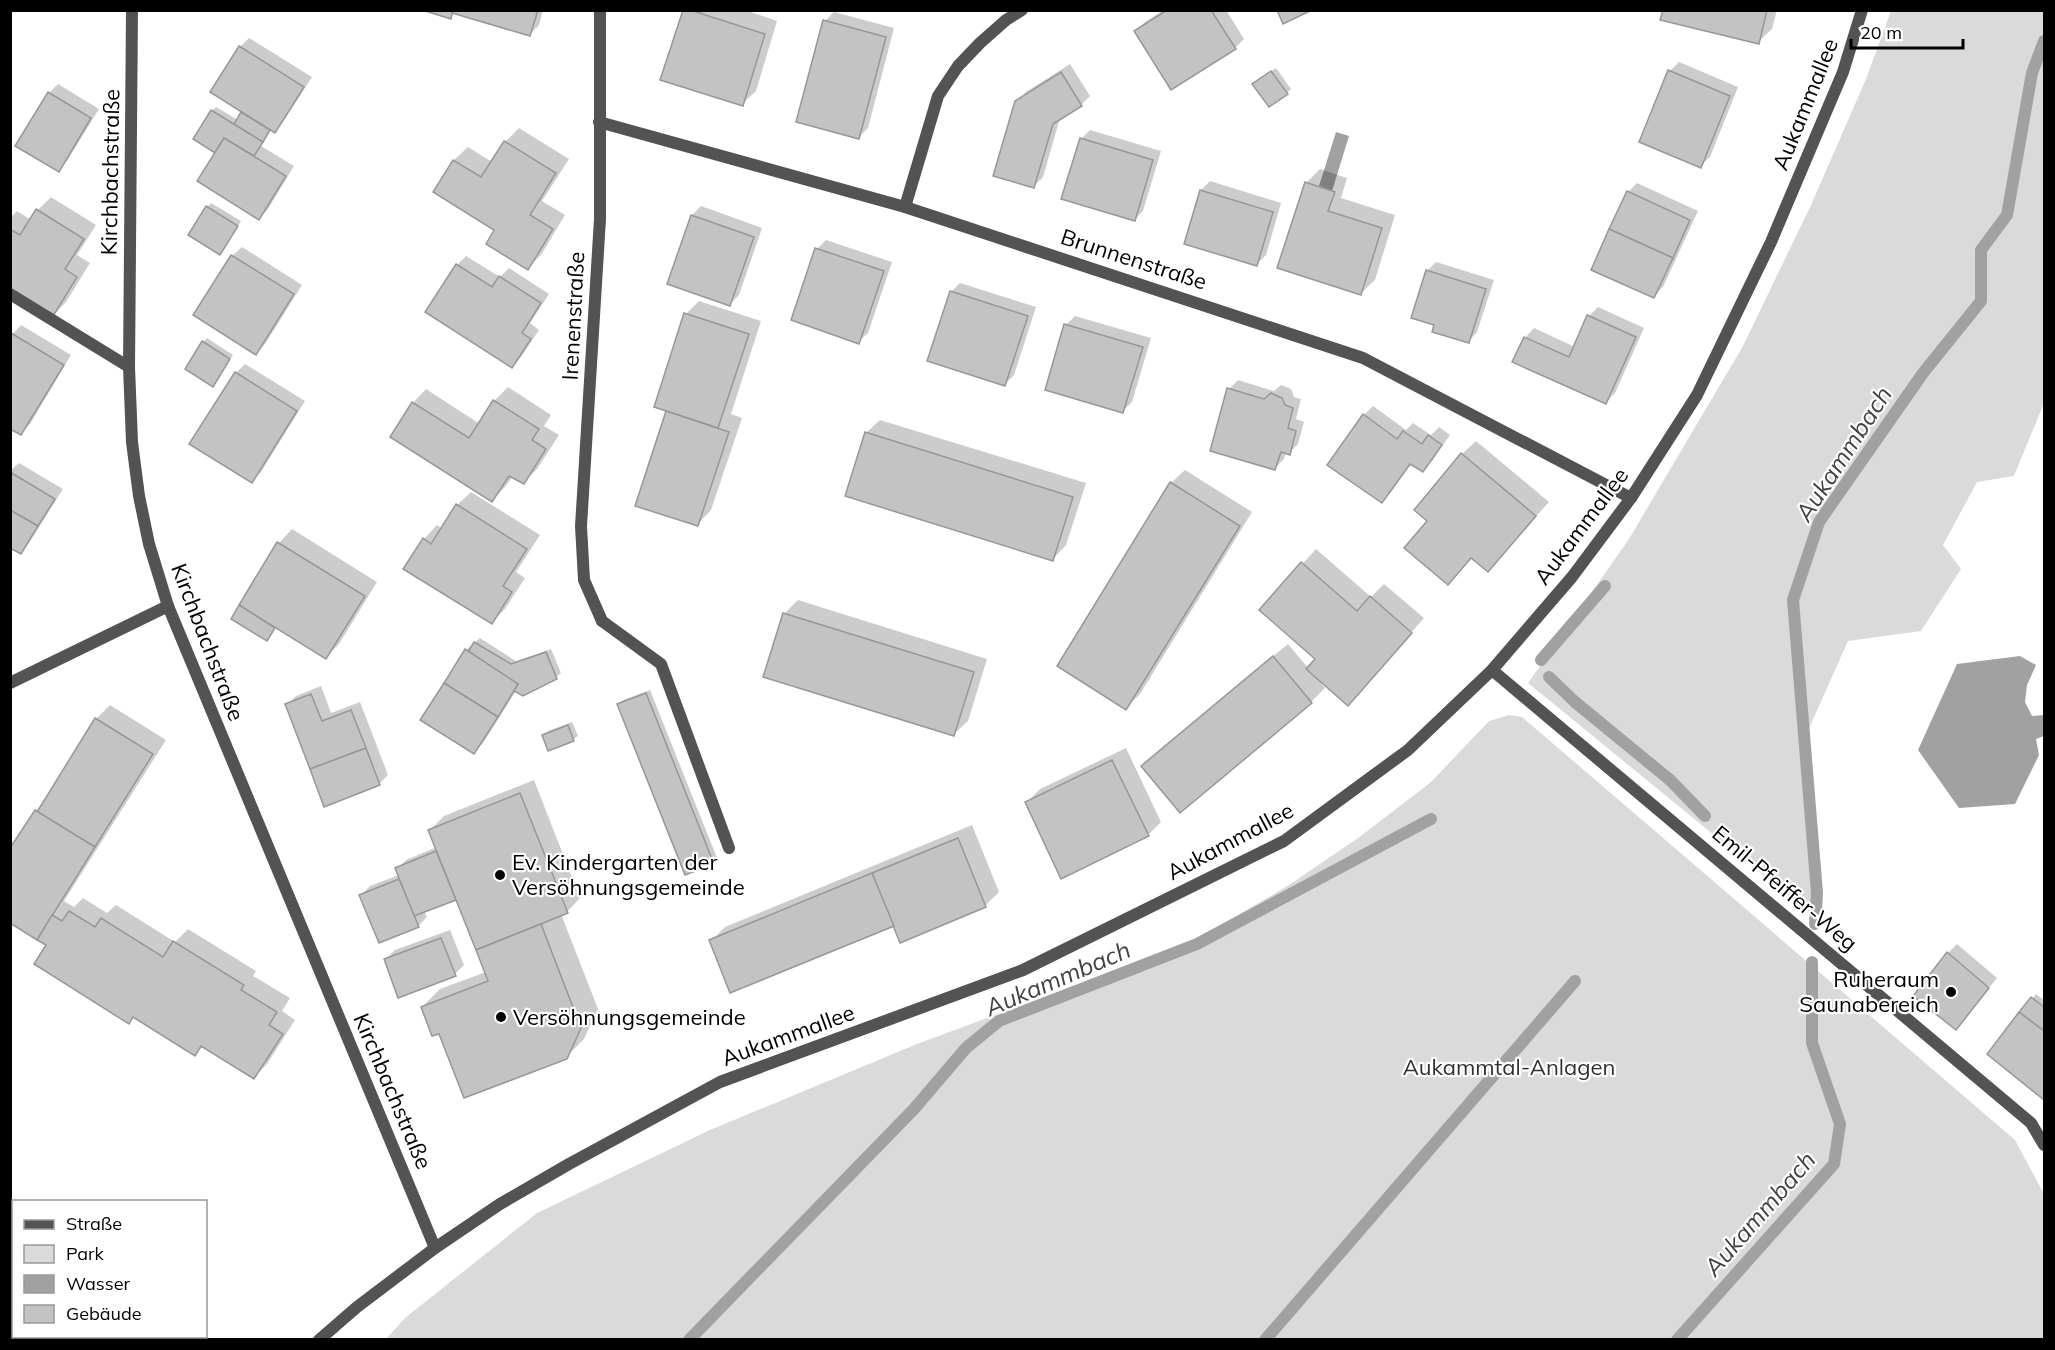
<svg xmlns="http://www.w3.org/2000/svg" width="2055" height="1350" font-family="Mulish,sans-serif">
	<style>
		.green { fill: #dadada }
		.water { fill: #a1a1a1 }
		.shadow { fill: #0003 }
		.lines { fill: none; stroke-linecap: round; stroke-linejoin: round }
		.stream { stroke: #a1a1a1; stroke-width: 12 }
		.building { fill: #c3c3c3; stroke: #979797; stroke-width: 1.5 }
		.service { stroke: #535353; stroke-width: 12 }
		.minor { stroke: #535353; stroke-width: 12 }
		.poi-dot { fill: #000; stroke: #fff; stroke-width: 2 }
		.labels { text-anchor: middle; stroke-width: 4.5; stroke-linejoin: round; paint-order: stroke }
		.street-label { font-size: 22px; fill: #000; stroke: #fff }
		.poi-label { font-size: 22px; fill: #000; stroke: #fff; text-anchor: start }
		.park-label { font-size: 22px; fill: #313131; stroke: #fff }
		.water-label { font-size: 24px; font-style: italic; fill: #424242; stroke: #fff }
	</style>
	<rect width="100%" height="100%" fill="#fff"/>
	<g class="green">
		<polygon points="1891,11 2044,11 2044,403 2014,476 1977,482 1943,545 1961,569 1921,631 1848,641 1807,733 1824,925 1528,683 1629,539 1743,346 1811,205 1866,79"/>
		<polygon points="1509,715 1522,717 2015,1140 2044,1194 2044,1339 386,1339 405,1318 537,1213 710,1130 917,1044 1190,943 1289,885 1358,838 1430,783 1489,721"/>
	</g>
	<g class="water">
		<polygon points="1336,132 1349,136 1332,191 1319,186"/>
		<polygon points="2020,656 2036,665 2027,685 2025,702 2032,716 2044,715 2044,736 2036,739 2039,755 2015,804 1959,808 1918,750 1957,664"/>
	</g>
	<g class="shadow">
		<polygon points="427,10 543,10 539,25 530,34 455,12 450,17"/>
		<polygon points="684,10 745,10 777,21 756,91 742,104"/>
		<polygon points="1164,10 1226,10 1244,39 1235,48 1136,31 1145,22"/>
		<polygon points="1664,10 1777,10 1772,29 1758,42"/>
		<polygon points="834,12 894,28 868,128 859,137 825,21"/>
		<polygon points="249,38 312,77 283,122 274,131 271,129 261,146 294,166 268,209 259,218 217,152 212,111 216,107 238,120 243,111 240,47"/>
		<polygon points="1679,62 1738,87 1710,157 1700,166 1670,71"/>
		<polygon points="1070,64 1090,96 1081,105 1060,118 1043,177 1034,186 1016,102 1026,92"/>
		<polygon points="1276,68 1291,89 1287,93 1258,80"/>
		<polygon points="58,84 99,109 67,161 58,170 49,93"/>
		<polygon points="519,128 569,159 542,201 565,215 541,255 527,268 497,229 435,191 454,160 468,147 492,162 505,142"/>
		<polygon points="1090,130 1161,151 1143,211 1134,220 1081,139"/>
		<polygon points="1320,169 1347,178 1341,198 1395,215 1375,280 1361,293 1306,183"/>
		<polygon points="1210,181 1281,203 1266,255 1257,264 1201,190"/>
		<polygon points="1637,183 1698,211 1663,287 1654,296 1628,192"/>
		<polygon points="51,197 96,225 77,255 90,263 66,302 52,316 10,290 10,218 17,211 31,220 38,210"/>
		<polygon points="211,203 241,221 220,253 207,207"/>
		<polygon points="701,206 762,228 739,295 730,304 692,215"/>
		<polygon points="826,240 892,262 868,333 858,342 817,249"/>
		<polygon points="242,247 302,285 265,344 256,353 232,256"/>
		<polygon points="466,256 500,277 509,268 549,294 530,323 539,330 521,357 512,366 427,311 457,265"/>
		<polygon points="1436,262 1494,280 1477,332 1468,342 1436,324 1427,271"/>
		<polygon points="960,283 1036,307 1014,375 1005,384 951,292"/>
		<polygon points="699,301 761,321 731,414 742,418 711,510 698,524 637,505 668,410 686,314"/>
		<polygon points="1598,307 1644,328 1615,393 1606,402 1525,338 1534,328 1575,347 1589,316"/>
		<polygon points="1075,316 1151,338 1132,402 1123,411 1066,325"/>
		<polygon points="21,325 71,355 30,424 21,433 10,427 10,337"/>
		<polygon points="207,338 233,355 213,385 203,342"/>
		<polygon points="245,364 305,401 261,472 252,481 191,443 236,373"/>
		<polygon points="1238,380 1274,391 1281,385 1291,389 1294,397 1301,399 1296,419 1304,422 1298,444 1289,453 1286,452 1284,459 1275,468 1229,389"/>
		<polygon points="508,387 551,415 544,426 559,435 537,469 524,482 513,476 505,487 492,500 413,403 426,389 480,424 494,401"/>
		<polygon points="1373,406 1406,430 1413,423 1431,435 1439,427 1450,435 1432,461 1423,470 1412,463 1391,492 1382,501 1364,415"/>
		<polygon points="880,420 1086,483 1066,545 1053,559 866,433"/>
		<polygon points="1476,441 1549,502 1488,570 1472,557 1448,583 1429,520 1462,454"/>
		<polygon points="19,463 63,489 29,543 20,552 10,546 10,471"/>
		<polygon points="1185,470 1252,512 1140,694 1126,708 1171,483"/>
		<polygon points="471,492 540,535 516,572 525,578 505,609 492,622 424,539 437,525 442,529 457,505"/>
		<polygon points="292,529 377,582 339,644 326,657 276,626 267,640 233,618 279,543"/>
		<polygon points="1316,549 1371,597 1384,584 1424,618 1361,690 1318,678 1317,679 1325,688 1311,702 1180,811 1143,766 1157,752 1288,644 1309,669 1317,659 1261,610"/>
		<polygon points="798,600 987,659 968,721 954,734 784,614"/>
		<polygon points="480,638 516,661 551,649 561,673 556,677 523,695 516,691 483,743 474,752 466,650"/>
		<polygon points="321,686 331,713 360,702 388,775 379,784 287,705 296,696"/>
		<polygon points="650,690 717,858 713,862 619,704 623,700"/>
		<polygon points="110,705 166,740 64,901 74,907 83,898 107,913 116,905 175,942 188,929 256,971 253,976 290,998 282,1011 295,1020 267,1064 254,1077 204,1046 195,1054 134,1016 129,1022 48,945 36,811 45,801 96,719"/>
		<polygon points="572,722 578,736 573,740 544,736 548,731"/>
		<polygon points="1126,748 1161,822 1148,835 1026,803 1040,789"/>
		<polygon points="534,780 580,898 567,912 561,914 598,1009 584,1039 566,1057 440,1031 422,1007 440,989 486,972 457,898 424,911 427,917 418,926 361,895 370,886 399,875 397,869 406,860 437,847 430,830 444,816"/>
		<polygon points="972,825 999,892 985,906 895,924 711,941 725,927"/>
		<polygon points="450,930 464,965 455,974 386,959 395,950"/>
		<polygon points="1957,944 1997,978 1956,1028 1948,953"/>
		<polygon points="2036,994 2044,1000 2044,1098 1989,1054"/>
	</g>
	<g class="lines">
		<g class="stream">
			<polyline points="1541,660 1605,586"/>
			<polyline points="1549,677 1575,702 1670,780 1705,816"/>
			<polyline points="1815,924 1817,893 1793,600 1819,522 1923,373 1981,301 1981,250 2007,215 2032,73 2044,41"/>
			<polyline points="689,1340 914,1109 966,1048 999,1021 1197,944 1431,819"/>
			<polyline points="1265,1340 1575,981"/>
			<polyline points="1677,1340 1834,1164 1840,1124 1812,1043 1812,962"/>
		</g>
	</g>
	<g class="building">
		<polygon points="422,10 453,10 451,19"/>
		<polygon points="453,10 538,10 530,36 452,13"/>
		<polygon points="683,10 690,10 765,34 743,106 660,80"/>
		<polygon points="1167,10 1211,10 1236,49 1171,90 1134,31"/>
		<polygon points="1277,10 1312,10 1283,24"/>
		<polygon points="1663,10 1767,10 1759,44 1660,20"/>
		<polygon points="823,20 886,37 859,139 796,122"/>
		<polygon points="239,46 304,87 275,133 210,92"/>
		<polygon points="1668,70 1730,96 1701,168 1639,142"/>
		<polygon points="1271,71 1288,94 1269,107 1252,84"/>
		<polygon points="1061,72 1082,106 1053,124 1034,188 993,176 1015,101"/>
		<polygon points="48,92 91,118 59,172 15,146"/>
		<polygon points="211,110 263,142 254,156 224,138 215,153 193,139"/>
		<polygon points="241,112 270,130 263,142 234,124"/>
		<polygon points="224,138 286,176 259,220 197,181"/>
		<polygon points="1080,138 1153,160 1135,221 1061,199"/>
		<polygon points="504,141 556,173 530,215 553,229 528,270 486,244 494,230 433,192 453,160 481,177"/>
		<polygon points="1305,182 1335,192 1328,211 1382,228 1361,295 1277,268"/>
		<polygon points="1200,190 1273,212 1257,266 1184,244"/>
		<polygon points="1627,191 1690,220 1673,258 1609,229"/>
		<polygon points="206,206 238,226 220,255 188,235"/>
		<polygon points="36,209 84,239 65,269 77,277 52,318 10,292 10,229 20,235"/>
		<polygon points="691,215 754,237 730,306 667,284"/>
		<polygon points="1609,229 1673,258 1654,298 1591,270"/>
		<polygon points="815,248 884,271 859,344 791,320"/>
		<polygon points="231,255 294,294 256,355 193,315"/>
		<polygon points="456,264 492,287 499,276 541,303 522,333 531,339 512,368 425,312"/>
		<polygon points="1426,270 1486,289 1469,343 1432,332 1434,325 1411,318"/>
		<polygon points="950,291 1028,316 1005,386 927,361"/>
		<polygon points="684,313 749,334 718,428 654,407"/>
		<polygon points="1587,315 1636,337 1606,404 1512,362 1524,337 1569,357"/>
		<polygon points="1064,324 1143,347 1123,413 1045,390"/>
		<polygon points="11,333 64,365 21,435 10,429"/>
		<polygon points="202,341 230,359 213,387 185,369"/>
		<polygon points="235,372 297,411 252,483 189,444"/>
		<polygon points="1227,388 1264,399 1271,393 1282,398 1285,405 1293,408 1288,428 1296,431 1290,455 1281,452 1275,470 1210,451"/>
		<polygon points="493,400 539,429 532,440 546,449 524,484 509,476 492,502 390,437 412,402 469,438"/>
		<polygon points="666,411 729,432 698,526 635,506"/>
		<polygon points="1363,414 1397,439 1403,431 1422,444 1428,435 1442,445 1423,472 1410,464 1382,503 1327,465"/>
		<polygon points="865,432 1073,497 1053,561 845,496"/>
		<polygon points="1461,453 1536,516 1488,572 1471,558 1448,585 1404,548 1427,521 1414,510"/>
		<polygon points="10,472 55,499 38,526 10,510"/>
		<polygon points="1170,482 1240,526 1126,710 1057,666"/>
		<polygon points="456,504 527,549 503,586 512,592 492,624 403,569 423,538 431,544"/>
		<polygon points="10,510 38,526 21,554 10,548"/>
		<polygon points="277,542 365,596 326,659 239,605"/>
		<polygon points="1301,562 1357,611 1370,596 1412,633 1348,706 1306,669 1315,659 1259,610"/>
		<polygon points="239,605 275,628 267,641 231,619"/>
		<polygon points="783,613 974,672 954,736 763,677"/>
		<polygon points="474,642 511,664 546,652 557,679 523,696 514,691 518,684 468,652"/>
		<polygon points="465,649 518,684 498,717 444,683"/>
		<polygon points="1273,656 1312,703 1180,813 1141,766"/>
		<polygon points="444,683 498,717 474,754 420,720"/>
		<polygon points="646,693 714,864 685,875 617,704"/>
		<polygon points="311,694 322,721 351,710 366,748 310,769 285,704"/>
		<polygon points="95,718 153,754 95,847 37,812"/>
		<polygon points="568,725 574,741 548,751 542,735"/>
		<polygon points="366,748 380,785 324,807 310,769"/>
		<polygon points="1112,760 1149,836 1061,879 1025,802"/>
		<polygon points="520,793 568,913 476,950 428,830"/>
		<polygon points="35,810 95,847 37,940 10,923 10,848"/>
		<polygon points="958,838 986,907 900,943 872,873"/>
		<polygon points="436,851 456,900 414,916 395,868"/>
		<polygon points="872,873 894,926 730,993 709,940"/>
		<polygon points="399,879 419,927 379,943 359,895"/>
		<polygon points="69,911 95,927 101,918 163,957 173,941 244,985 241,990 277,1012 269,1025 283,1034 254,1079 201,1046 195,1056 133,1017 129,1024 34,964 46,945 37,940 52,915 62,921"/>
		<polygon points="541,924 581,1028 567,1059 464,1098 439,1034 432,1036 421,1007 488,981 476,950"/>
		<polygon points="441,938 456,976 398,998 384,959"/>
		<polygon points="1947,952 1989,988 1956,1030 1913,996"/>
		<polygon points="2031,997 2044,1007 2044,1031 2019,1012"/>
		<polygon points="2019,1012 2044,1031 2044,1100 1987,1054"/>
	</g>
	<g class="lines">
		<g class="service">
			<polyline points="10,294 129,367"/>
			<polyline points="602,621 661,664 729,848"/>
			<polyline points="1492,670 2031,1123 2044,1145"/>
		</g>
		<g class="minor">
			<polyline points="132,10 129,367 132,442 139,496 149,544 168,606 435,1248"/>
			<polyline points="600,10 600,219 581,526 584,580 602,621"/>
			<polyline points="599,122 905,207 1363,358 1631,498"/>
			<polyline points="905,207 938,96 958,66 980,43 1006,20 1022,10"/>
			<polyline points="10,683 168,606"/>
			<polyline points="319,1340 357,1307 435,1248 500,1204 569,1164 720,1082 1023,970 1284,841 1408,750 1492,670 1572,577 1631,498 1697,395 1771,242 1843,72 1862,10"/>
		</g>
	</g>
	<g class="poi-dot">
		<circle cx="500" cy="875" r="6"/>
		<circle cx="1951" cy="992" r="6"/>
		<circle cx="501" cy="1017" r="6"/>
	</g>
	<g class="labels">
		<g class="street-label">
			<text transform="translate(1805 104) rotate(-68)" y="8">Aukammallee</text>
			<text transform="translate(110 172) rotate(-89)" y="8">Kirchbachstraße</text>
			<text transform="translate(1134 259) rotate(18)" y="8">Brunnenstraße</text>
			<text transform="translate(573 316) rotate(-87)" y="8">Irenenstraße</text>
			<text transform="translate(1581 526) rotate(-53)" y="8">Aukammallee</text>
			<text transform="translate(208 642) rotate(69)" y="8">Kirchbachstraße</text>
			<text transform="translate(1230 841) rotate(-28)" y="8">Aukammallee</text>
			<text transform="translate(1785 888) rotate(40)" y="8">Emil-Pfeiffer-Weg</text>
			<text transform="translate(788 1035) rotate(-20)" y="8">Aukammallee</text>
			<text transform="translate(393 1091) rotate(67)" y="8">Kirchbachstraße</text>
		</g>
		<g class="poi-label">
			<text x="512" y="870">Ev. Kindergarten der<tspan x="512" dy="25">Versöhnungsgemeinde</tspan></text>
			<text x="1939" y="987" text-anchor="end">Ruheraum<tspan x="1939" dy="25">Saunabereich</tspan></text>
			<text x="513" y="1025">Versöhnungsgemeinde</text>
		</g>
		<g class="park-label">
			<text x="1509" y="1075">Aukammtal-Anlagen</text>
		</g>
		<g class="water-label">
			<text transform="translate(1844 454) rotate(-57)" y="8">Aukammbach</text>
			<text transform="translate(1058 979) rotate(-23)" y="8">Aukammbach</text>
			<text transform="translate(1760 1214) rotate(-49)" y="8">Aukammbach</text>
		</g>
	</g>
	<rect width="2055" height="1350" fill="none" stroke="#000000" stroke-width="24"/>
	<rect x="12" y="1200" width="195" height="138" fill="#ffffff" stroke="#999999" stroke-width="1.5"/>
	<rect x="24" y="1220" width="30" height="9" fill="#535353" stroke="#999999" stroke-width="1.5"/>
	<text x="66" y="1230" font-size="18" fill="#000000">Straße</text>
	<rect x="24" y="1245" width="30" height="18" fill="#dadada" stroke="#999999" stroke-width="1.5"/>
	<text x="66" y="1260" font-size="18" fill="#000000">Park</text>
	<rect x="24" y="1275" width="30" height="18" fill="#a1a1a1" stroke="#999999" stroke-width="1.5"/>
	<text x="66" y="1290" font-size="18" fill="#000000">Wasser</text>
	<rect x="24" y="1305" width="30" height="18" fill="#c3c3c3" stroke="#999999" stroke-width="1.5"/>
	<text x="66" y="1320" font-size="18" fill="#000000">Gebäude</text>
	<path d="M1851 39v9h112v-9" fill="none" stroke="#000000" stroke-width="3"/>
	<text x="1860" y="39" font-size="18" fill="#000000" stroke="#ffffff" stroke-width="4.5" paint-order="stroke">20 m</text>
</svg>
